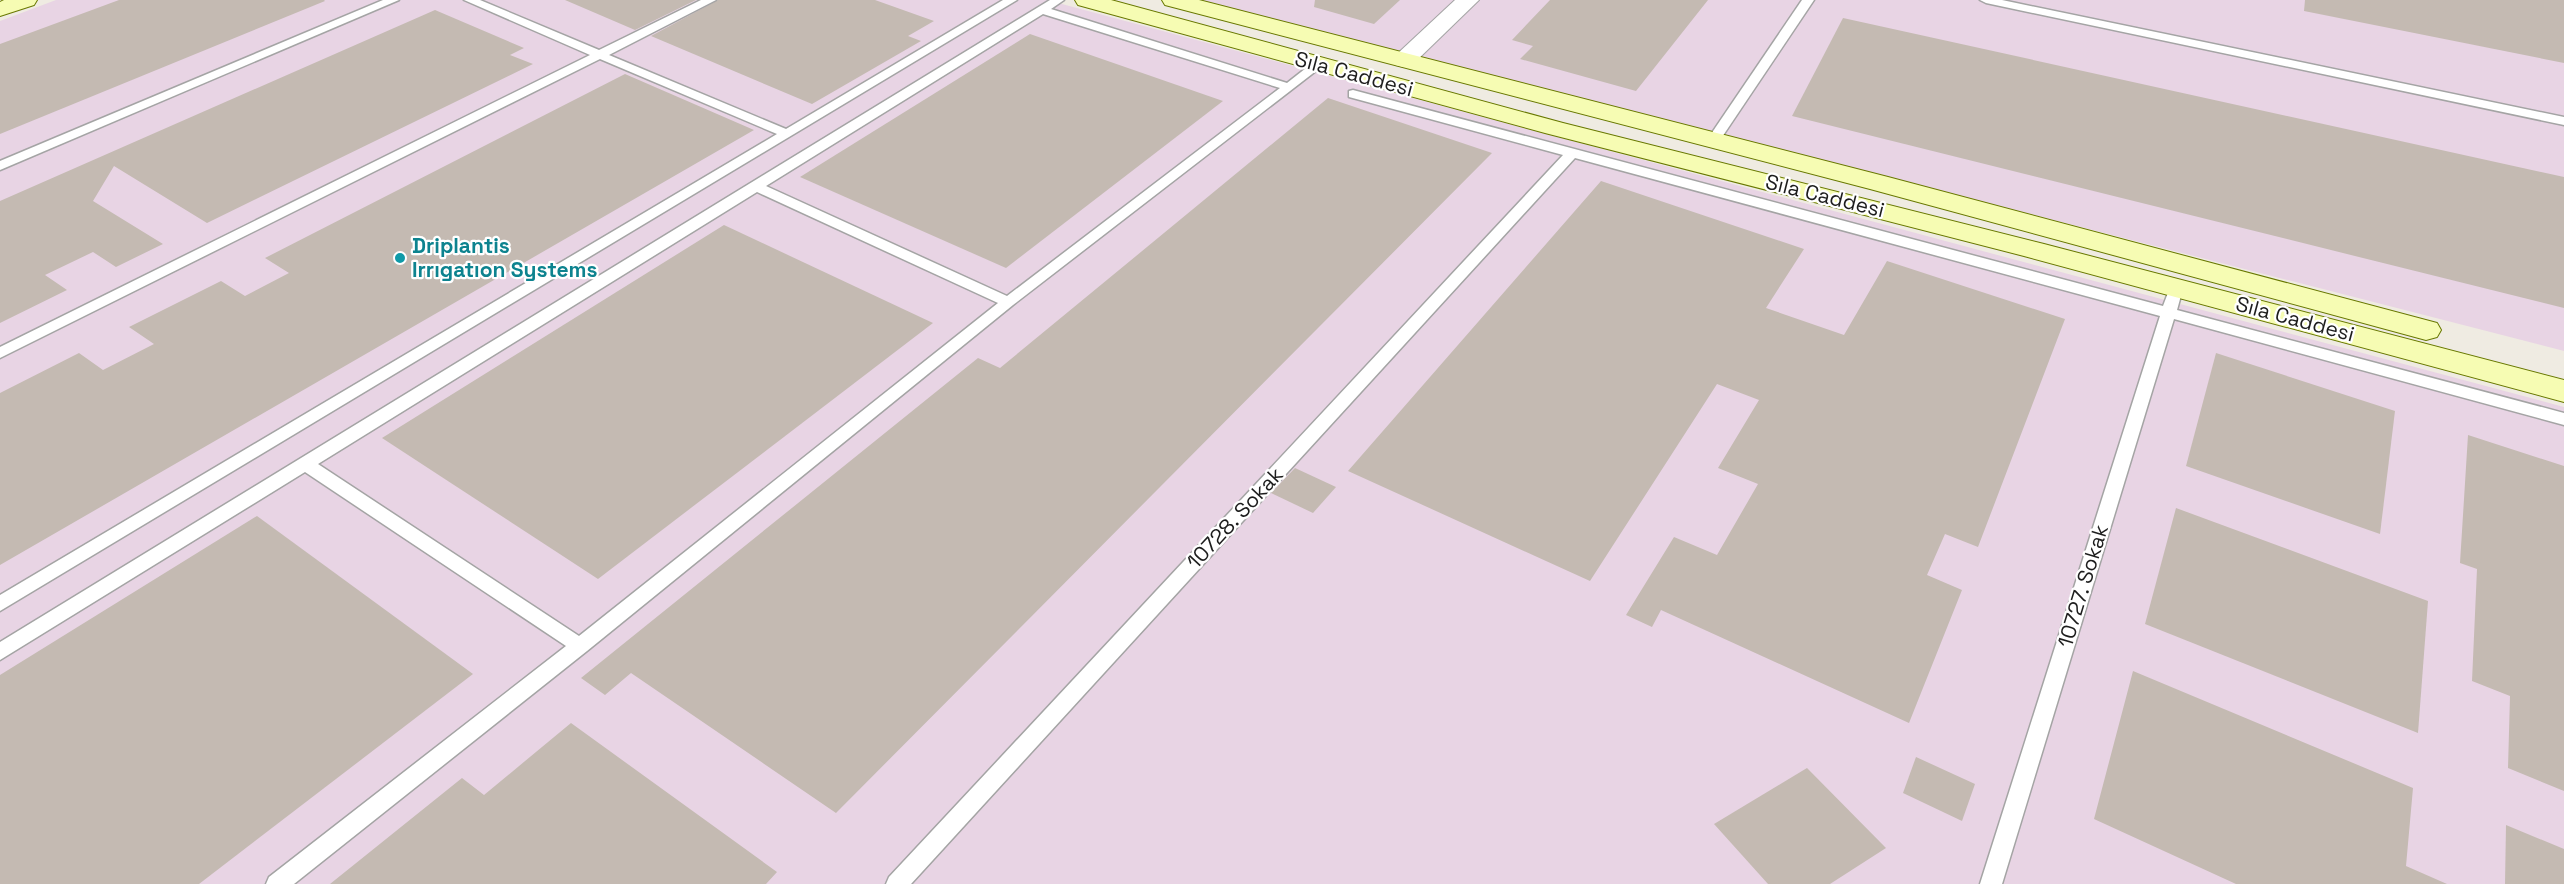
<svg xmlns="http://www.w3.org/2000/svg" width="2564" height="884" font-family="'Space Grotesk',sans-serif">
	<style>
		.industrial { fill: #e8d4e4 }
		.building { fill: #c4bab2 }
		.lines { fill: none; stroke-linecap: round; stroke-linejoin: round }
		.lane-casing { stroke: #a4a4a4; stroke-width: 3 }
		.street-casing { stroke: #a4a4a4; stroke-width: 2 }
		.secondary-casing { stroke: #687800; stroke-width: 2 }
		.lane { fill: #fff; fill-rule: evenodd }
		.street { fill: #fff; fill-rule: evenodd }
		.secondary { fill: #f6fcb3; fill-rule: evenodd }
		.culture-dot { fill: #0f9aa8; stroke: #fff; stroke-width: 2 }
		.labels { text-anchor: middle; stroke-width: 4.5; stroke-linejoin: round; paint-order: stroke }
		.street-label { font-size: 21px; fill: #1d1d1d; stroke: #fff }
		.culture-label { font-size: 21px; font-weight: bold; fill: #0d838f; stroke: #fff; text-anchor: start }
	</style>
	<rect width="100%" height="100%" fill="#efebe2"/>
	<g class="industrial">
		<polygon points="56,0 1047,0 2564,407 2564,884 0,884 0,21"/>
		<polygon points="1197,0 2564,0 2564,351"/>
	</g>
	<g class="building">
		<polygon points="119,0 324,0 325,1 0,134 0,44"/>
		<polygon points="565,0 696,0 635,30"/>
		<polygon points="718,0 875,0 934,21 908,36 921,41 812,104 651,36"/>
		<polygon points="1315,0 1400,0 1374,24 1314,7"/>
		<polygon points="1550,0 1708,0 1636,91 1520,59 1533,46 1512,40"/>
		<polygon points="2305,0 2564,0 2564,63 2304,11"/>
		<polygon points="435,10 524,48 510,55 533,64 207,223 114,166 93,201 163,244 116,267 93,252 45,275 67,290 0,323 0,201"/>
		<polygon points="1843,18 2564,177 2564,308 1792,116"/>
		<polygon points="1030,34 1223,101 1006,268 800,177"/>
		<polygon points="625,74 754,130 0,565 0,393 79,353 103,370 154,344 129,327 221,281 245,296 289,273 265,258"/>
		<polygon points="1328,98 1492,153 836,813 631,673 605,695 581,678 978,358 1000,368"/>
		<polygon points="1601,181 1804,249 1766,308 1844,335 1887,261 2065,319 1978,547 1945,534 1927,575 1962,590 1909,723 1661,610 1652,627 1626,615 1674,537 1717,555 1758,484 1718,468 1759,400 1717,384 1590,581 1348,471"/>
		<polygon points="724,225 933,323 598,579 382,438"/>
		<polygon points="2216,353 2395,411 2380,534 2186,466"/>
		<polygon points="2468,435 2564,466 2564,791 2508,768 2510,696 2472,681 2477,569 2460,563"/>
		<polygon points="1295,468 1336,487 1313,513 1271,493"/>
		<polygon points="2176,508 2428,601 2418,733 2145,624"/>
		<polygon points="257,516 473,674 199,884 0,884 0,675"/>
		<polygon points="2133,671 2413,788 2406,866 2447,884 2236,884 2094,819"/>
		<polygon points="571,723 777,872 766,884 330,884 462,778 484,795"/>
		<polygon points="1916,757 1975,784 1962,821 1903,793"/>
		<polygon points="1807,768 1886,848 1830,884 1768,884 1714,824"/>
		<polygon points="2506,825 2564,849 2564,884 2505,884"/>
	</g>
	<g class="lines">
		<g class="lane-casing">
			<g id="lane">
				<polygon points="383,0 399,0 0,170 0,161"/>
				<polygon points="464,0 480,0 599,50 701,0 716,0 609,55 786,129 1003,0 1017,0 0,611 0,595 777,134 600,59 0,358 0,347 590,55"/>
				<path d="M1050,0H1064L1051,9L1287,83L1315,61H1323L1325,64L1013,305L587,651L294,884H266L269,877L566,646L305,472L0,660V642ZM1043,14L1280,88L1007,296L766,186ZM757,192L998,303L579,636L318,464Z"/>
				<polygon points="1802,0 1814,0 1718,143 1708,143 1707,140"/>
				<polygon points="1980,0 2002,0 2564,117 2564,125 1986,3"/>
				<polygon points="1353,90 2163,306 2171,285 2181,285 2183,288 2177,310 2564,413 2564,425 2174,319 2002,884 1980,884 2160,316 1575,158 911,884 886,884 889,877 1563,155 1349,97 1349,91"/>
			</g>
		</g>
		<g class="street-casing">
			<polygon id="street" points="1455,0 1479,0 1412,65 1404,67 1396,65 1392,60 1396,55"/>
		</g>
		<g class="secondary-casing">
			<g id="secondary">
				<polygon points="4,0 37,0 34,5 0,16 0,2"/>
				<polygon points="1075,0 1111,0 1563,123 2044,244 2564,380 2564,402 2024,256 1545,133 1078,5"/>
				<polygon points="1162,0 1199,0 1888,177 2437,323 2441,330 2437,337 2426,340 1870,189 1165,5"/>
			</g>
		</g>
		<use href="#lane" class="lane"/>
		<use href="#street" class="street"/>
		<use href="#secondary" class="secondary"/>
	</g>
	<circle class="culture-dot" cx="400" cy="258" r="6"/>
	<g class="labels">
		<g class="street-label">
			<text transform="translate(1354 74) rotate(15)" y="7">Sıla Caddesi</text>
			<text transform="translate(1825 196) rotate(14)" y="7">Sıla Caddesi</text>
			<text transform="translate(2295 319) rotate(15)" y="7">Sıla Caddesi</text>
			<text transform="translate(1235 518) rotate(-47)" y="7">10728. Sokak</text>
			<text transform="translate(2083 586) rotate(-73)" y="7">10727. Sokak</text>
		</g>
		<g class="culture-label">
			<text x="412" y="253">Driplantis<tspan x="412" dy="24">Irrıgatıon Systems</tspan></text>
		</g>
	</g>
</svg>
